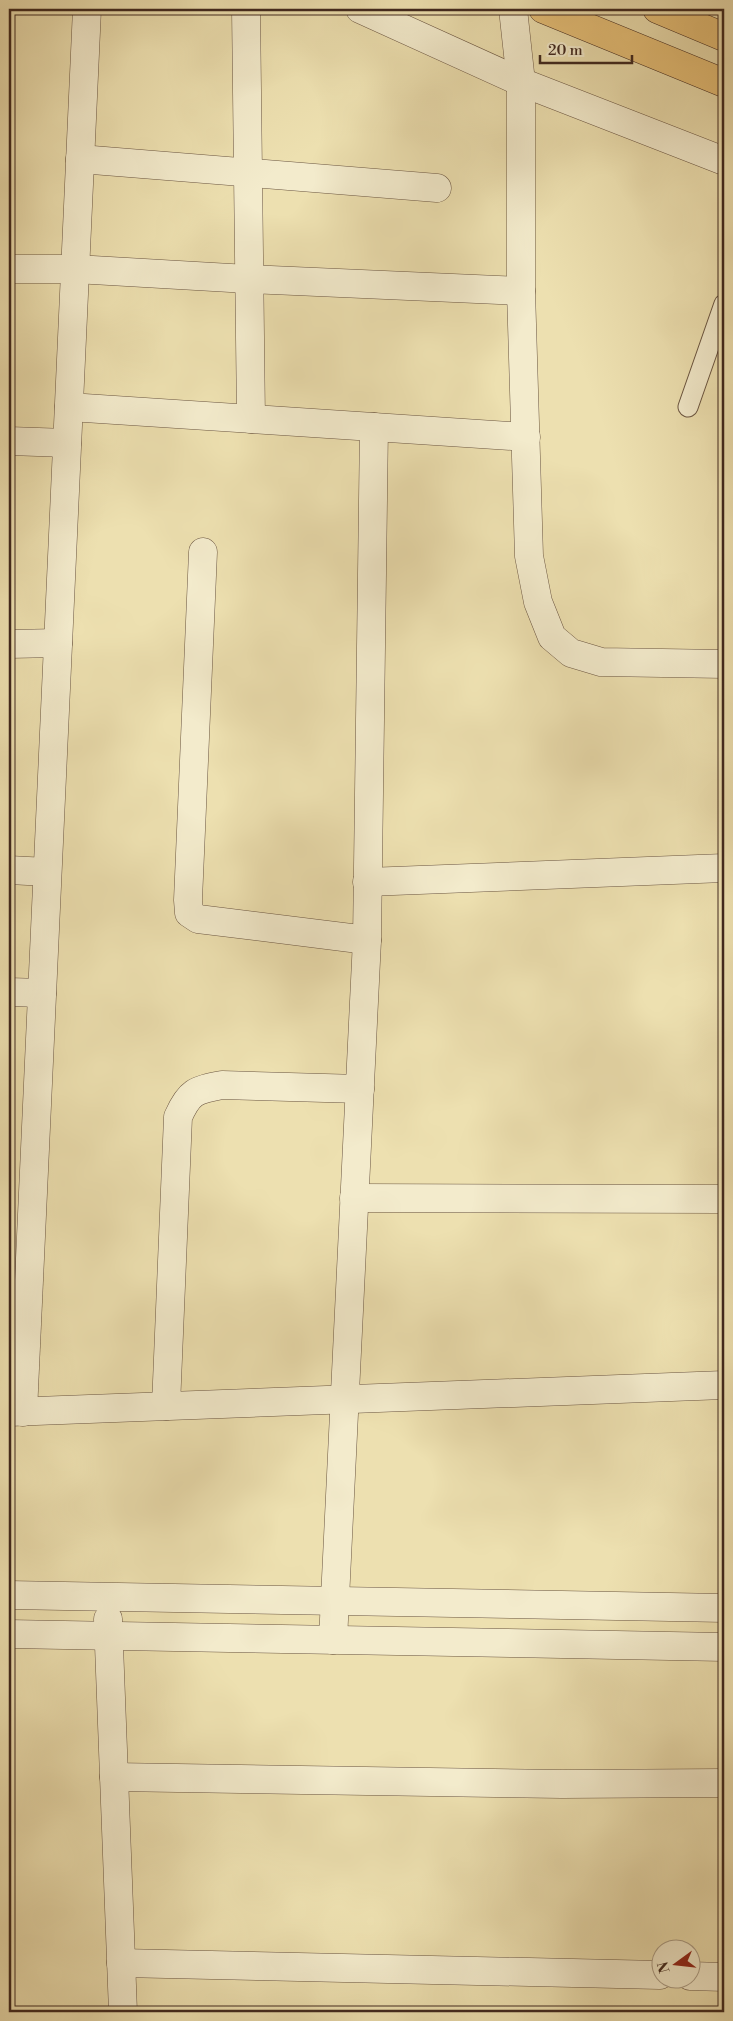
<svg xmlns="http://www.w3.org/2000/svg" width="733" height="2021" font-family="'Libre Bodoni',serif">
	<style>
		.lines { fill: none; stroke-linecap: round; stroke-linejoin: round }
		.lane-casing { stroke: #6b5642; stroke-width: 21 }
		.street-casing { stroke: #6b5642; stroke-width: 29 }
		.primary-casing { stroke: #40281e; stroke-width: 29 }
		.lane { stroke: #f3ebcc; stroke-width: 19 }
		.street { stroke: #f3ebcc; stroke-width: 28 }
		.primary { stroke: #e6c078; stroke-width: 28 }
	</style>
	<rect width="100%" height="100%" fill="#ede0b0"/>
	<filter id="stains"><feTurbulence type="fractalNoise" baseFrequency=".004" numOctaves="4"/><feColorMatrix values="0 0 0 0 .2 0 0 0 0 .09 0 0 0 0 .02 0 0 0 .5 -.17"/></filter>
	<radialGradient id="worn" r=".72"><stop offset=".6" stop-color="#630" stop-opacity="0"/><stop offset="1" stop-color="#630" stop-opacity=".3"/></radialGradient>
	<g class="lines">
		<g class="lane-casing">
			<polyline id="lane" points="688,407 724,304"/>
		</g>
		<g class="street-casing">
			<g id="street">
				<polyline points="246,9 251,419"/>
				<polyline points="360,9 521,82 724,161"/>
				<polyline points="513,9 521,82 521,291 529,556 538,602 552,637 571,653 601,662 724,664"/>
				<polyline points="80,159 437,188"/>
				<polyline points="9,269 75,269 248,279 521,291"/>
				<polyline points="69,407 526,437"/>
				<polyline points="9,441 67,443"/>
				<polyline points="203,552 188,900 189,913 198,919 367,940"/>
				<polyline points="9,644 58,643"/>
				<polyline points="9,870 47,872"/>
				<polyline points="367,882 724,868"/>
				<polyline points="9,992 42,993"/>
				<polyline points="354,1198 724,1199"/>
				<path d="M166,1406L178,1117C189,1092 195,1090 222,1085L360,1089"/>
				<polyline points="9,1412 724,1385"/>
				<polyline points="23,1412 87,9"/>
				<polyline points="9,1595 724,1608"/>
				<polyline points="108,1619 123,2012"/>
				<polyline points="9,1634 724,1647"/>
				<polyline points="333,1640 367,940 374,427"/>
				<polyline points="114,1777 562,1784 724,1783"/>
				<polyline points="121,1963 660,1975"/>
				<polyline points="690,1976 724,1977"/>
			</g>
		</g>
		<g class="primary-casing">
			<g id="primary">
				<polyline points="543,9 724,83"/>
				<polyline points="657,9 724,37"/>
			</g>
		</g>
		<use href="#lane" class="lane"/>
		<use href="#street" class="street"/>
		<use href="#primary" class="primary"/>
	</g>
	<rect width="733" height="2021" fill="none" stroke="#ede0b0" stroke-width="30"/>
	<rect x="10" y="10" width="713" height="2001" fill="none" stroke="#40281e" stroke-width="2.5"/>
	<rect x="15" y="15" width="703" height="1991" fill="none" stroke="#40281e"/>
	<g transform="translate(676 1964) rotate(255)"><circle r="24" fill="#f3ebcc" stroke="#ab9d86"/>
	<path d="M0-4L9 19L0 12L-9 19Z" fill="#8f2418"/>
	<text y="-8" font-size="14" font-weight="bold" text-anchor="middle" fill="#40281e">N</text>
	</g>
	<path d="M540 55v8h92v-8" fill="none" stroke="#40281e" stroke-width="2.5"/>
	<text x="548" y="55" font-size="15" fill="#40281e" stroke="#f3ebcc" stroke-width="4" paint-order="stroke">20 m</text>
	<rect width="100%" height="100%" filter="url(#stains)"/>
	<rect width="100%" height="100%" fill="url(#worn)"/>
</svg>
